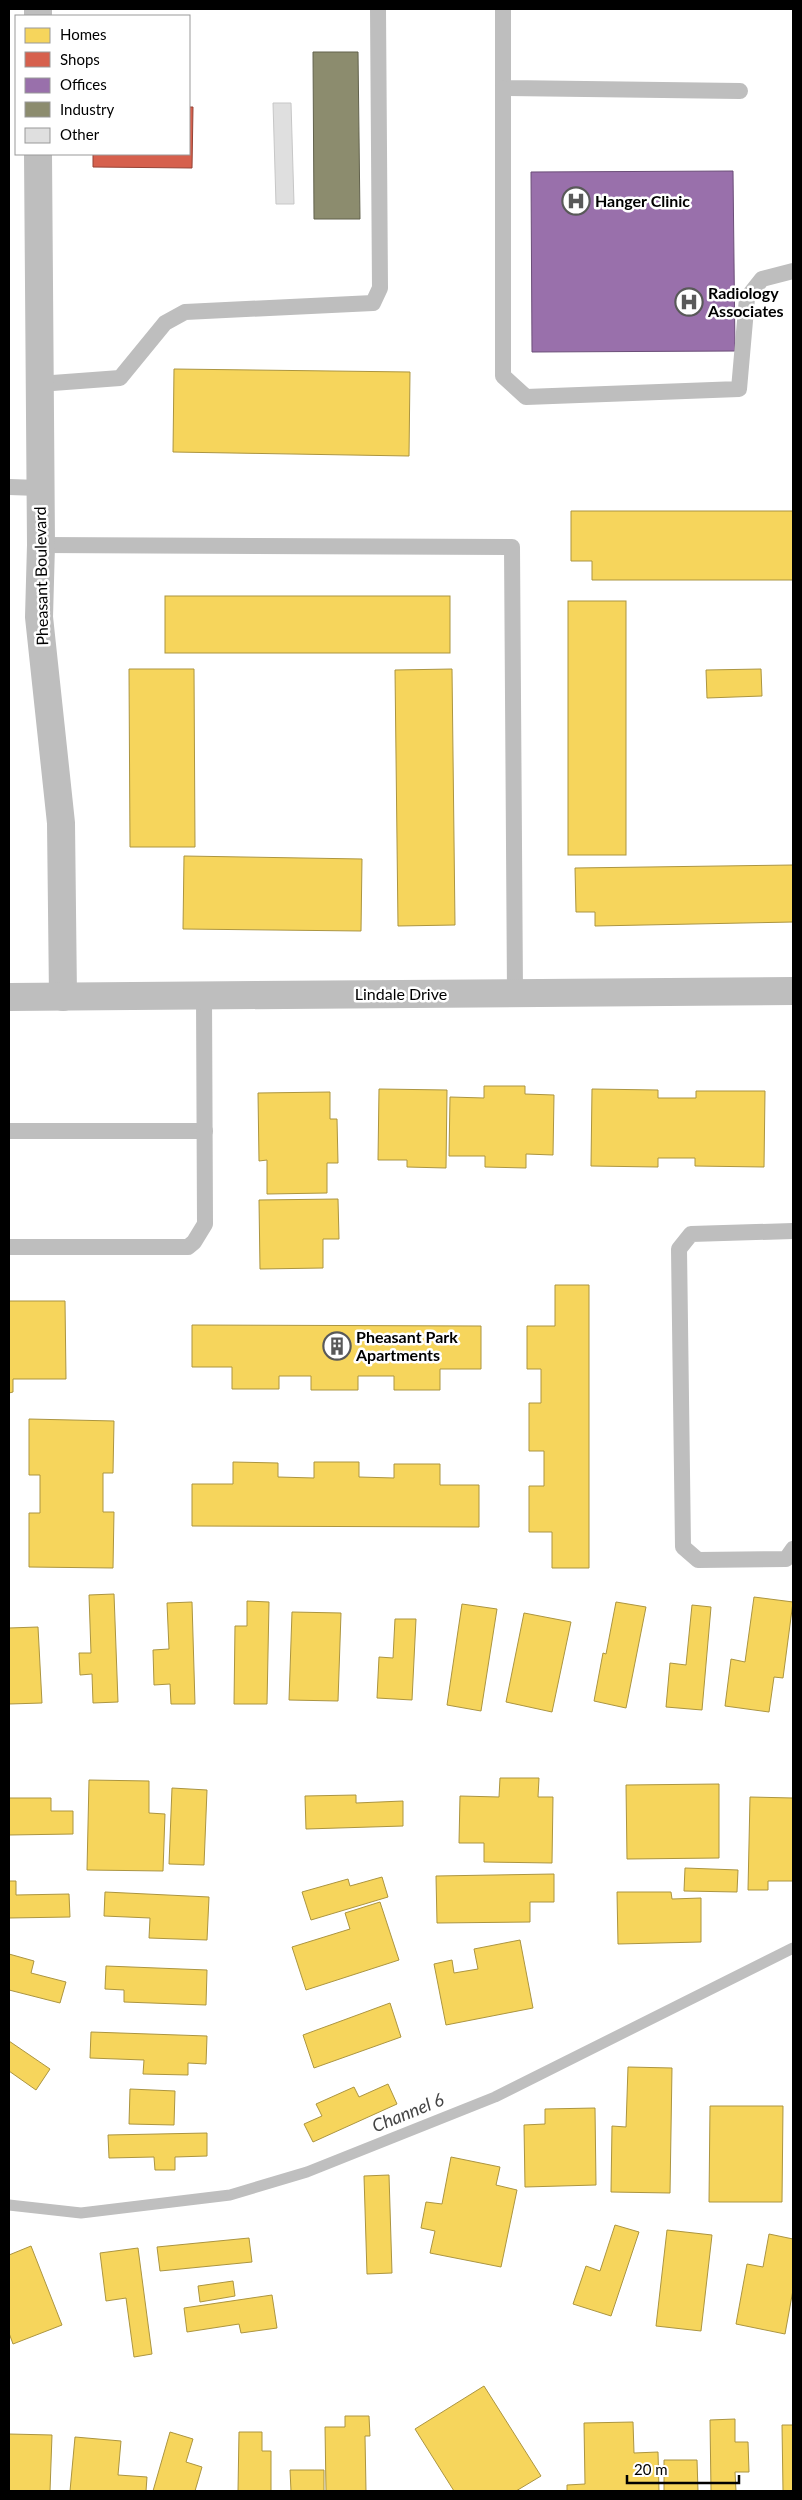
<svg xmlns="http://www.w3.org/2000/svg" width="802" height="2500" font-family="Lato,sans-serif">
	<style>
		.homes { fill: #f6d55c; stroke: #ac9540 }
		.shops { fill: #d6604d; stroke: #964336 }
		.offices { fill: #9970ab; stroke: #6b4e78 }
		.industry { fill: #8c8c6e; stroke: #62624d }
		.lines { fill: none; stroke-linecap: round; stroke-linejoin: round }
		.stream { stroke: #bfbfbf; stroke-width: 11 }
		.building { fill: #dfdfdf; stroke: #c7c7c7 }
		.lane { stroke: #bebebe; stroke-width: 16 }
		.street { stroke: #bebebe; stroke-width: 28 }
		.labels { text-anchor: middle; stroke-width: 5; stroke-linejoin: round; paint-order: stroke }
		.poi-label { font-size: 16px; font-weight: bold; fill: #000; stroke: #fff; text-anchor: start }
		.street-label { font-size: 16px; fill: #000; stroke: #fff }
		.water-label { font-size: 18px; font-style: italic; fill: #444; stroke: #fff }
	</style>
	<rect width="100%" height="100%" fill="#fff"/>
	<g class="homes">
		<polygon points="174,369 410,372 409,456 173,452"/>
		<polygon points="571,511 793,511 793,580 592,580 592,561 571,561"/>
		<rect x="165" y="596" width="285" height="57"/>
		<rect x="568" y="601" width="58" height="254"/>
		<polygon points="129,669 194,669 195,847 130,847"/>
		<polygon points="452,669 455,925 398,926 395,670"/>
		<polygon points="761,669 762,696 707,698 706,670"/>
		<polygon points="184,856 362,859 361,931 183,929"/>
		<polygon points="793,865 793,922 595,926 595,912 576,912 575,868"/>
		<polygon points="484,1086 525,1086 525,1094 554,1095 553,1155 526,1154 526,1168 485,1167 485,1156 449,1156 450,1097 484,1098"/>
		<polygon points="379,1089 447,1090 446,1168 407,1167 407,1160 378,1160"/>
		<polygon points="592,1089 658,1090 658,1098 696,1098 696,1091 765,1091 764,1167 695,1166 695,1158 658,1158 658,1167 591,1166"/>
		<polygon points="330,1092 330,1119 337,1119 338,1163 327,1163 327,1193 267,1194 267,1160 259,1161 258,1093"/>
		<polygon points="338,1199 339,1239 323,1239 323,1268 260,1269 259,1200"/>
		<polygon points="555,1285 589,1285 589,1568 552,1568 552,1532 529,1532 529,1486 544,1486 544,1451 529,1451 529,1403 541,1403 541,1369 527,1369 527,1326 555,1326"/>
		<polygon points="9,1301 65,1301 66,1379 13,1379 13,1392 9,1393"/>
		<polygon points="192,1325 481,1326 481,1369 440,1369 440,1390 394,1390 394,1376 358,1376 358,1390 311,1390 311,1376 279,1376 279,1389 232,1389 232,1367 192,1367"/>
		<polygon points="29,1419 114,1421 113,1473 103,1473 103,1512 114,1512 113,1568 29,1567 29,1513 40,1513 40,1475 29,1475"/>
		<polygon points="233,1462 278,1463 278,1477 314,1478 314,1462 359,1462 359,1477 394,1478 394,1464 440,1464 440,1485 479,1485 479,1527 192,1526 192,1484 233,1484"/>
		<polygon points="114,1594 118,1702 93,1703 92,1674 80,1675 79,1653 91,1653 89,1595"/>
		<polygon points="754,1597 793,1602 783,1678 774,1677 769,1712 725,1706 731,1659 745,1662"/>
		<polygon points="247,1601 269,1602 267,1704 234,1704 235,1626 247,1626"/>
		<polygon points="192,1602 195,1704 171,1704 170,1684 154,1685 153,1650 169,1649 167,1603"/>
		<polygon points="616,1602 646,1607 626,1708 594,1701 603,1653 606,1654"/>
		<polygon points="462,1604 497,1609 481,1711 447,1705"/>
		<polygon points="692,1605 711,1607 702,1710 666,1707 670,1663 686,1665"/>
		<polygon points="292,1612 341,1613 338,1701 289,1700"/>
		<polygon points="524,1613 571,1622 552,1712 506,1702"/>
		<polygon points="395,1619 416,1619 412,1700 377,1698 379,1657 393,1658"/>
		<polygon points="38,1627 42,1703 9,1704 9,1628"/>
		<polygon points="500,1778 539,1778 538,1797 553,1797 552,1863 484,1862 484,1843 459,1843 460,1796 499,1797"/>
		<polygon points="89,1780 149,1781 149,1813 165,1814 163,1871 87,1870"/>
		<polygon points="719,1784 719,1858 627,1859 626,1785"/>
		<polygon points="172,1788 207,1790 204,1865 169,1864"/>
		<polygon points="356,1795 356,1803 403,1801 403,1826 306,1829 305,1796"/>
		<polygon points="750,1797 793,1798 793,1881 768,1881 768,1890 748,1890"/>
		<polygon points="9,1798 51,1798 51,1811 73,1811 73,1834 9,1835"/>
		<polygon points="685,1868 738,1870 737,1892 684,1891"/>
		<polygon points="554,1874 554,1902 530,1902 530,1922 437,1923 436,1876"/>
		<polygon points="382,1877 388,1897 311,1920 302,1892 348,1879 350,1886"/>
		<polygon points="9,1881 16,1881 16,1895 69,1894 70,1917 9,1918"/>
		<polygon points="105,1892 209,1897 207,1940 149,1938 150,1918 104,1916"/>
		<polygon points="617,1892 671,1892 672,1899 701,1898 701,1942 618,1944"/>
		<polygon points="380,1902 399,1960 306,1990 292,1947 350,1929 345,1913"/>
		<polygon points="520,1940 533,2008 446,2025 434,1964 452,1960 454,1973 478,1969 474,1949"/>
		<polygon points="9,1954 34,1961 31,1973 66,1982 60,2003 9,1990"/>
		<polygon points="106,1966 207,1970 206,2005 124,2002 124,1990 105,1989"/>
		<polygon points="390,2003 401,2037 314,2068 303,2035"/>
		<polygon points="91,2032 207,2036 206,2064 188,2063 188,2075 143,2074 144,2060 90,2058"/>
		<polygon points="9,2041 50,2069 36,2090 9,2071"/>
		<polygon points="628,2067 672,2068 670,2193 611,2192 612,2126 626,2127"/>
		<polygon points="388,2084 397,2104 313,2142 304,2124 322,2116 316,2104 354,2087 359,2097"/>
		<polygon points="130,2089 175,2091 174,2125 129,2124"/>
		<polygon points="710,2106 783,2106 782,2202 709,2202"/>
		<polygon points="595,2108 596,2185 525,2187 524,2125 545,2124 545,2109"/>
		<polygon points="207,2133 207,2156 175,2157 175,2170 155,2170 154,2157 109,2158 108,2135"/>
		<polygon points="451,2157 500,2167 496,2185 517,2190 501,2267 430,2253 435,2231 421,2228 426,2202 442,2204"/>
		<polygon points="389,2175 392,2273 367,2274 364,2176"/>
		<polygon points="615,2225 639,2232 611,2316 573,2304 586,2266 600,2271"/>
		<polygon points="667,2230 712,2235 701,2331 656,2326"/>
		<polygon points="769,2234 793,2239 793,2290 785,2334 736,2324 747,2264 763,2267"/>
		<polygon points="249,2238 252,2262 160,2271 157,2247"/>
		<polygon points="31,2246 62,2325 13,2344 9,2333 9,2255"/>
		<polygon points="138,2248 152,2354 134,2357 126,2298 106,2301 100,2253"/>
		<polygon points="233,2281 235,2296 200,2302 198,2286"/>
		<polygon points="272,2295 277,2328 241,2333 239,2324 187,2332 184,2308"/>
		<polygon points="484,2386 541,2476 516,2491 454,2491 415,2429"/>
		<polygon points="345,2416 369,2416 370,2436 365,2436 366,2491 326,2491 325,2427 345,2427"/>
		<polygon points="735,2419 735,2442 748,2442 749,2472 735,2472 736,2491 711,2491 710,2420"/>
		<polygon points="633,2422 634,2453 658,2452 659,2491 567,2491 567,2485 585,2484 584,2423"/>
		<polygon points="782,2425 793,2425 793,2491 783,2491"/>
		<polygon points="170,2432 193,2439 186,2462 202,2467 195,2491 153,2491"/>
		<polygon points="239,2432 262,2432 262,2451 271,2451 271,2491 238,2491"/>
		<polygon points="9,2434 52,2435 50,2491 9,2491"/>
		<polygon points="75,2437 121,2441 118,2475 147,2477 146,2491 70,2491"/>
		<polygon points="664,2460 697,2460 698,2491 664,2491"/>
		<polygon points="290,2470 324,2470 324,2491 291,2491"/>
	</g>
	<polygon class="shops" points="189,107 193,107 192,168 93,167 93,154 189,154"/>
	<polygon class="offices" points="733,171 735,351 532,352 531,172"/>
	<polygon class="industry" points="313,52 358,52 360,219 314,219"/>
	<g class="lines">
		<polyline class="stream" points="9,2205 81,2213 230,2195 307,2172 495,2097 793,1948"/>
	</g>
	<polygon class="building" points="273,103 291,103 294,204 276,204"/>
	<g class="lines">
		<g class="lane">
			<polyline points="503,9 503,88 740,91"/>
			<polyline points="503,88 503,376 526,397 739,389 747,298 762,279 793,271"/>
			<polyline points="39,384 120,378 165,323 185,312 373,303 380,288 378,9"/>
			<polyline points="9,487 39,488"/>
			<polyline points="41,545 512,547 515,993"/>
			<polyline points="9,1131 205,1131"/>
			<polyline points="793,1231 691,1234 679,1249 683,1547 698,1560 786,1559 793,1549"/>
			<polyline points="9,1247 188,1247 194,1242 205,1224 204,995"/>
		</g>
		<g class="street">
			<polyline points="38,9 38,16"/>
			<polyline points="38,154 41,545 39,617 61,823 63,997"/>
			<polyline points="9,997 793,991"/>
		</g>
	</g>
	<defs>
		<g id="hospital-ring" transform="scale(1.4375)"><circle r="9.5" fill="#fff" stroke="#595959" stroke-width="1.5"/><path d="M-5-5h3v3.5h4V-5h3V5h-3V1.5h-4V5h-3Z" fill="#595959"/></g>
		<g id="building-ring" transform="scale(1.4375)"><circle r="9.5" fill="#fff" stroke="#595959" stroke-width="1.5"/><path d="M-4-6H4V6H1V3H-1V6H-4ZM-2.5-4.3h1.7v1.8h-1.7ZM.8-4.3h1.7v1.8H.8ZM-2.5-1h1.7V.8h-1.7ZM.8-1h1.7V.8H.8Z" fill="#595959"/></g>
	</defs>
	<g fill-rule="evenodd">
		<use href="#hospital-ring" x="576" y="201"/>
		<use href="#hospital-ring" x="689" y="302"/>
		<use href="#building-ring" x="337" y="1346"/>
	</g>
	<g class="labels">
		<g class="poi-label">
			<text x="595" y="207">Hanger Clinic</text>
			<text x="708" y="299">Radiology<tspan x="708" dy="18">Associates</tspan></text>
			<text x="356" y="1343">Pheasant Park<tspan x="356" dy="18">Apartments</tspan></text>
		</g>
		<g class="street-label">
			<text transform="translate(41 576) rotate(-91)" y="6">Pheasant Boulevard</text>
			<text x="401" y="1000">Lindale Drive</text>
		</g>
		<g class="water-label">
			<text transform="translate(408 2113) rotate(-22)" y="6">Channel 6</text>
		</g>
	</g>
	<rect width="802" height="2500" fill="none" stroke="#000000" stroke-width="20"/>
	<rect x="15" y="15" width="175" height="140" fill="#ffffff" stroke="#999999"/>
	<rect x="25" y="28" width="25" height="15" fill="#f6d55c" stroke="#999999"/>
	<text x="60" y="40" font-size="15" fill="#000000">Homes</text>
	<rect x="25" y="52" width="25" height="15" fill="#d6604d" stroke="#999999"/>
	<text x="60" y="65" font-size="15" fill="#000000">Shops</text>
	<rect x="25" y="78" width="25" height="15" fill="#9970ab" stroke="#999999"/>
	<text x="60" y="90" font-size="15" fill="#000000">Offices</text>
	<rect x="25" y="102" width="25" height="15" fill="#8c8c6e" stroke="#999999"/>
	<text x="60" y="115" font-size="15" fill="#000000">Industry</text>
	<rect x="25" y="128" width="25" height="15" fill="#dfdfdf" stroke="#999999"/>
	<text x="60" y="140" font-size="15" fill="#000000">Other</text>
	<path d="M627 2475v8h112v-8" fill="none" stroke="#000000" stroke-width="2.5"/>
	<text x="634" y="2475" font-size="15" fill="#000000" stroke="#ffffff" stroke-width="4" paint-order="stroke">20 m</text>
</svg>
